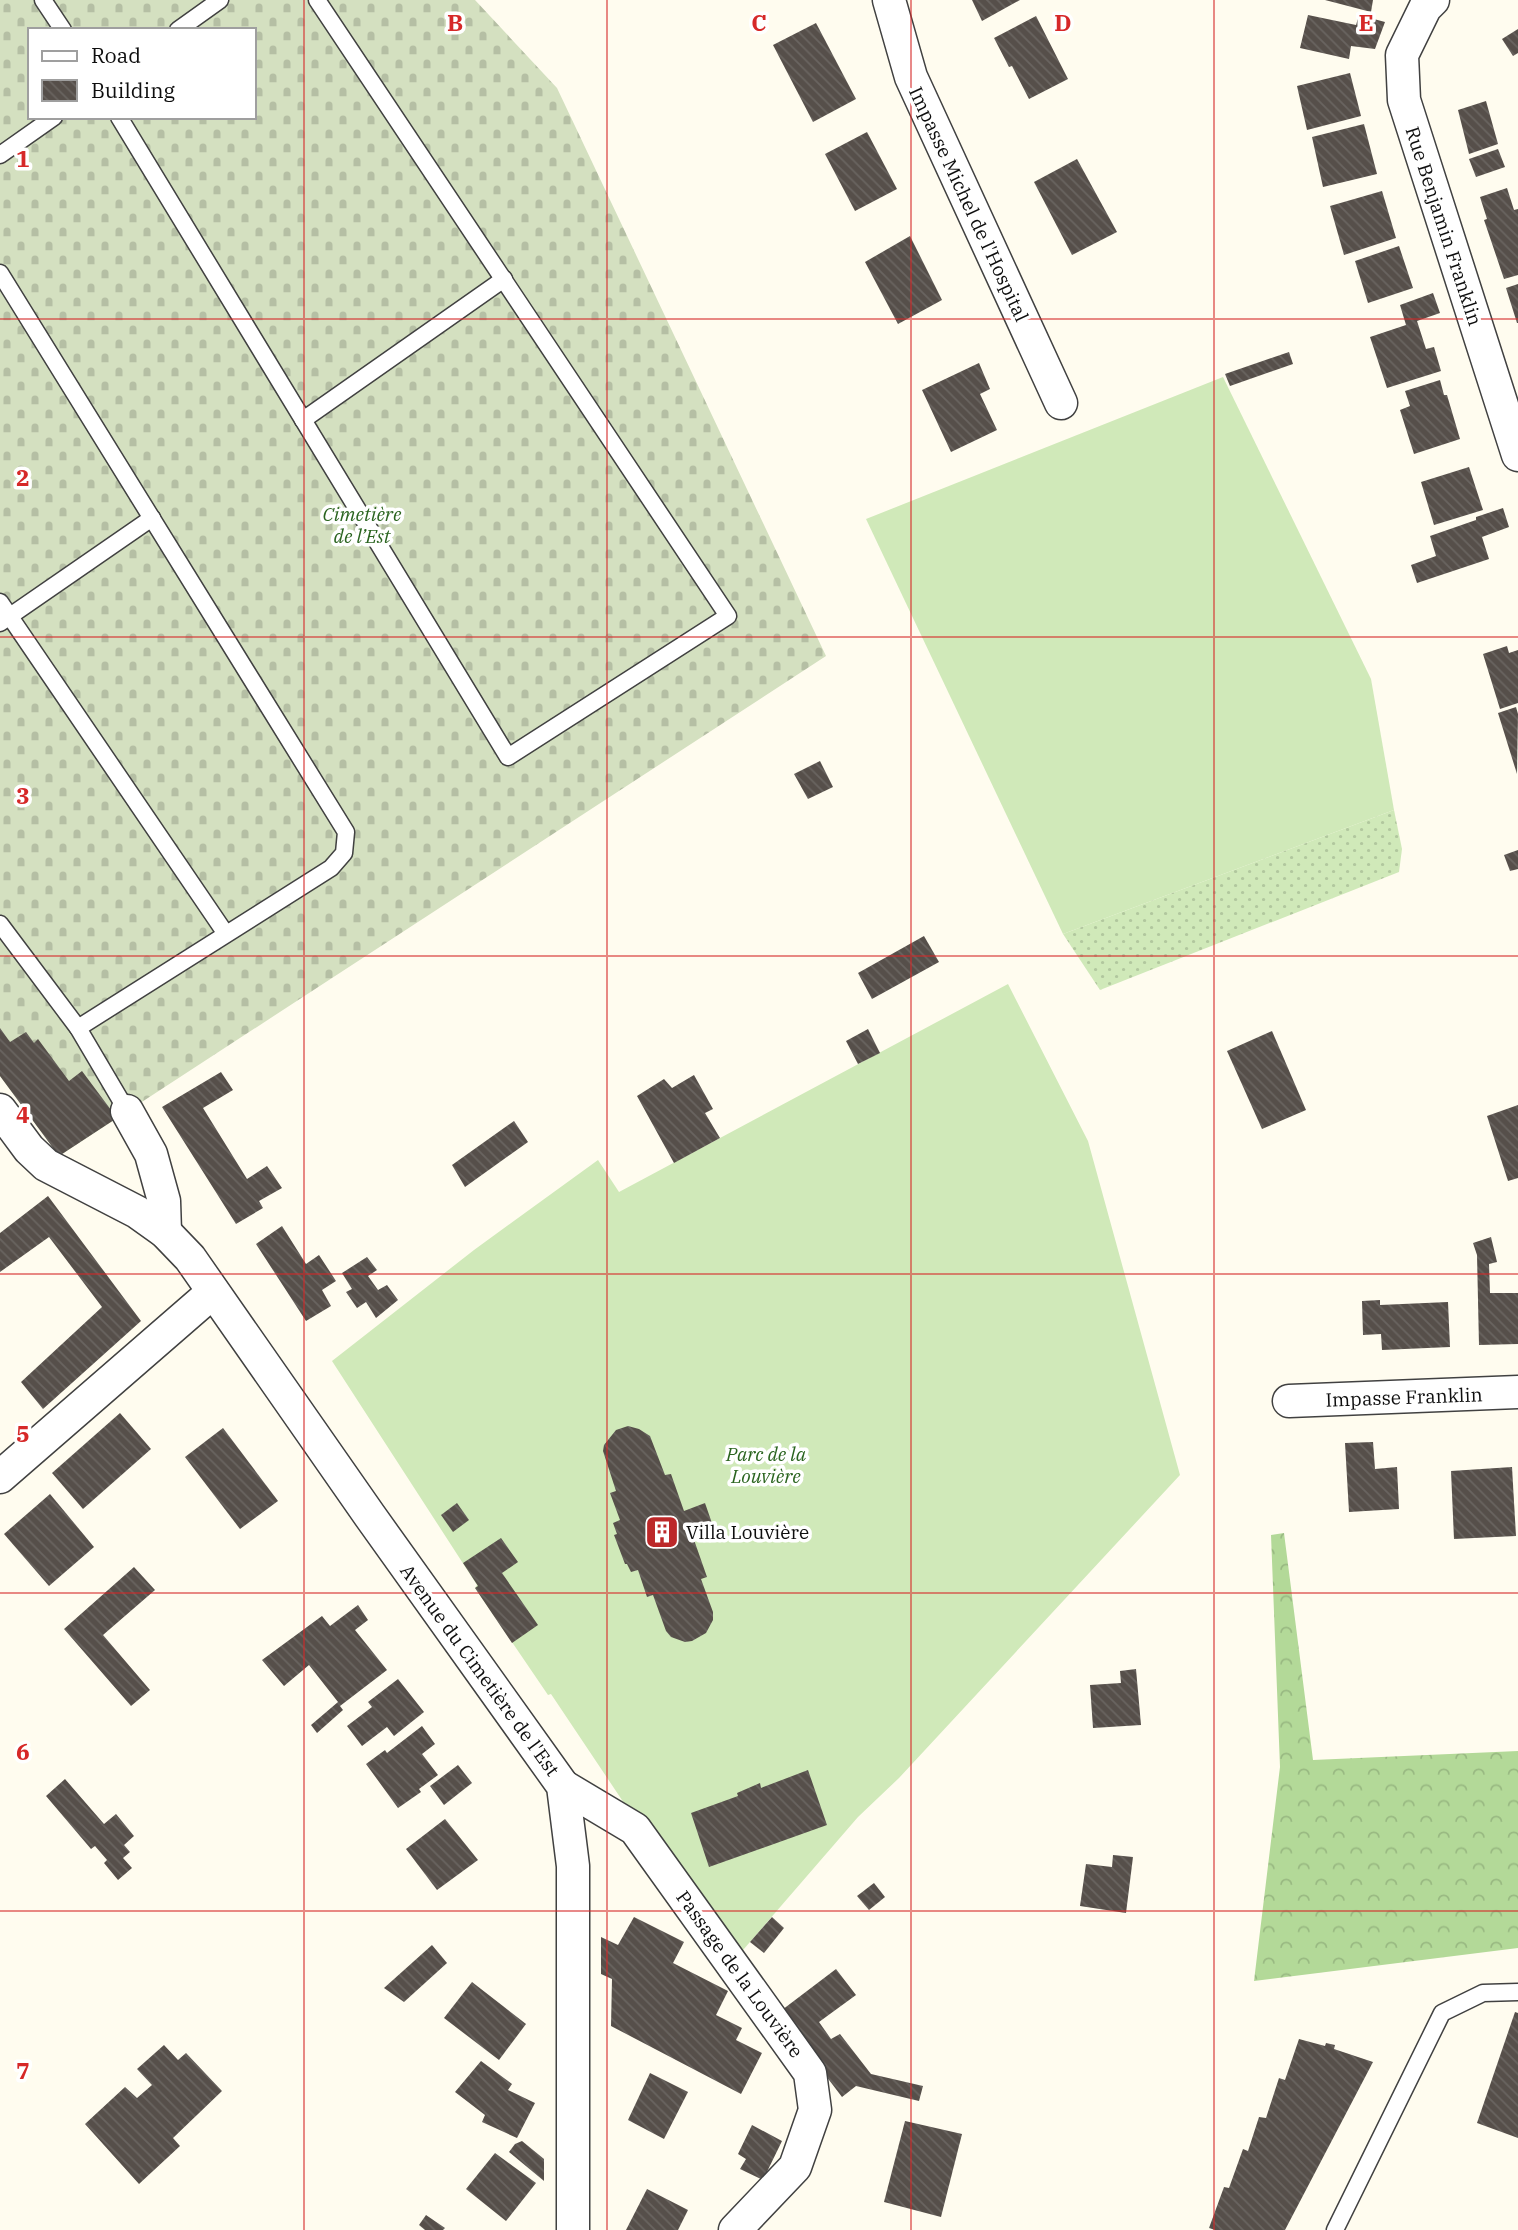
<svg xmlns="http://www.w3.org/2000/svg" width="1518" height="2230" font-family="'IBM Plex Serif',serif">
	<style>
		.grass { fill: #d0e9b9 }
		.forest { fill: url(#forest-crowns) }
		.cemetery { fill: url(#cemetery-stones); fill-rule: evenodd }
		.garden { fill: url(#garden-dots) }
		.building { fill: url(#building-back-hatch) }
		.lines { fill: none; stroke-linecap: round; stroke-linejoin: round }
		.lane-casing { stroke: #414141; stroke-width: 19 }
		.street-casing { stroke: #414141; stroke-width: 35 }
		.lane { stroke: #fff; stroke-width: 16 }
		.street { stroke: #fff; stroke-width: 32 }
		.grid { fill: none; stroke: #d62828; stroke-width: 2; stroke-opacity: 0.55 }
		.labels { text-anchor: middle; stroke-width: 7; stroke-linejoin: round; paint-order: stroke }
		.street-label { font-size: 19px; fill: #0e0e0e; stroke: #fff }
		.park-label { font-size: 19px; font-style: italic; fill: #2a641f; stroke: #fff }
		.poi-label { font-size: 19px; fill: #0e0e0e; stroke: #fff; text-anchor: start }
		.grid-label { font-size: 23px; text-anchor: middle; font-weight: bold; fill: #d62828; stroke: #fff; stroke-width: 7; stroke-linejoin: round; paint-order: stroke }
	</style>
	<defs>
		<pattern id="forest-crowns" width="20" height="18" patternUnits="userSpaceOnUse" patternTransform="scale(1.75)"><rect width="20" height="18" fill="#b3d998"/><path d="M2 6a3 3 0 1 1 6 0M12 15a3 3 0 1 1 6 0" fill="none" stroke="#99b982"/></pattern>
		<pattern id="cemetery-stones" width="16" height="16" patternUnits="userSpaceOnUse" patternTransform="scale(1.75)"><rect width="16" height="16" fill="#d4e0c0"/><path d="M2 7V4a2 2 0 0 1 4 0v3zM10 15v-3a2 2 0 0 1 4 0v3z" fill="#b5bfa4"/></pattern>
		<pattern id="garden-dots" width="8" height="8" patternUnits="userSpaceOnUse" patternTransform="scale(1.75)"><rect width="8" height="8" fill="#d0e9b9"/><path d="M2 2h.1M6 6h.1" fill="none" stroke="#b1c79e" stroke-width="1.8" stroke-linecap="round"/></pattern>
		<pattern id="building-back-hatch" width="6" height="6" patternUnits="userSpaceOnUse" patternTransform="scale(1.75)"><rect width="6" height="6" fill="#564f4a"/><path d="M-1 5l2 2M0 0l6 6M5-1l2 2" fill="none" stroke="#696460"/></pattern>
	</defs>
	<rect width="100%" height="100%" fill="#fffcef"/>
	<g class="grass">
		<polygon points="1223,377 1371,679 1394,810 1063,934 866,519"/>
		<polygon points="1008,984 1088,1141 1180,1475 899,1778 858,1817 737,1957 628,1809 551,1694 548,1695 475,1588 477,1585 332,1361 474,1250 598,1160 619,1192"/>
	</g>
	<polygon class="forest" points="1284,1533 1313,1760 1518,1751 1518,1948 1254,1981 1280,1767 1271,1535"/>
	<path class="cemetery" d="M0,0H475L557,88L826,656L59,1156L0,1076ZM30,30H254V117H30Z"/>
	<polygon class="garden" points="1394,810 1402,849 1399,872 1100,990 1063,934"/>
	<g class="building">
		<polygon points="972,0 1020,0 982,21"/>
		<polygon points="1325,0 1373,0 1371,12"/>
		<polygon points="1308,15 1356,25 1359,15 1385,22 1375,49 1351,46 1349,59 1300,48"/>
		<polygon points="1036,16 1068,79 1029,99 1012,66 1009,67 994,38"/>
		<polygon points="816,23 856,99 813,122 773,45"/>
		<polygon points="1518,29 1518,53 1513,56 1502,39"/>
		<polygon points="1350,73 1361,116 1307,130 1297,86"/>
		<polygon points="1486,101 1498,144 1469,154 1458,110"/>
		<polygon points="1364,124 1377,174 1323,187 1312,137"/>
		<polygon points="867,132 897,189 855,211 825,154"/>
		<polygon points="1498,149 1505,167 1476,177 1469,159"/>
		<polygon points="1077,159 1117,232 1072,255 1034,182"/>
		<polygon points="1507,188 1514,210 1518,209 1518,275 1504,279 1484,220 1487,219 1480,197"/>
		<polygon points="1382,191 1396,238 1344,255 1330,206"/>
		<polygon points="910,236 942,300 898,324 865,262"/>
		<polygon points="1399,246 1413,288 1368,303 1355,261"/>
		<polygon points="1518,284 1518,323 1517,323 1506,288"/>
		<polygon points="1433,293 1440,313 1417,321 1426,349 1434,347 1441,371 1387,388 1370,337 1406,325 1400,305"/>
		<polygon points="1289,352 1293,364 1230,386 1225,374"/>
		<polygon points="979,363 990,389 980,394 997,430 951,452 922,390"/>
		<polygon points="1440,380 1444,395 1447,395 1460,439 1414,454 1400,410 1410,406 1405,391"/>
		<polygon points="1469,467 1483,510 1434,525 1421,482"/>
		<polygon points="1503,508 1509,527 1482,537 1489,559 1417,583 1411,565 1436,556 1430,536 1476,520 1476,517"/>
		<polygon points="1507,646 1509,653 1518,650 1518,703 1500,709 1483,654"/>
		<polygon points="1516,707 1518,714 1517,774 1498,713"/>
		<polygon points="820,761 833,787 808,799 794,774"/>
		<polygon points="1518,850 1518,869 1510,871 1504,855"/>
		<polygon points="924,936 939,962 872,999 858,973"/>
		<polygon points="0,1028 10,1042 26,1032 34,1043 38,1039 69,1081 82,1071 117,1118 59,1156 0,1076"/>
		<polygon points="868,1029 880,1053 858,1064 846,1041"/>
		<polygon points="1272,1031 1306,1110 1262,1129 1227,1051"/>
		<polygon points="221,1072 233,1090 203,1108 247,1179 267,1166 282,1188 259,1201 263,1208 236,1224 162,1107"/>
		<polygon points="694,1075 713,1109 705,1113 720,1138 674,1163 637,1096 664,1079 672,1088"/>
		<polygon points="1518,1105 1518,1178 1508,1181 1487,1116"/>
		<polygon points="514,1121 528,1142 465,1187 452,1165"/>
		<polygon points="48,1196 141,1321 43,1409 21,1382 102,1307 49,1237 0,1272 0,1233"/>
		<polygon points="282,1226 306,1264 319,1255 336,1281 322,1290 331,1306 306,1321 256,1244"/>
		<polygon points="1491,1237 1497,1262 1489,1264 1490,1293 1518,1293 1518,1344 1479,1345 1477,1255 1473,1243"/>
		<polygon points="367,1257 377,1270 368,1276 378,1290 387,1285 398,1300 376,1318 366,1302 357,1308 346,1292 352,1289 342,1273"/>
		<polygon points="1380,1300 1380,1305 1448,1302 1450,1347 1382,1350 1381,1334 1363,1335 1362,1301"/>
		<polygon points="120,1413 151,1449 83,1509 52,1473"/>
		<polygon points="628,1426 639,1429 650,1436 665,1475 671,1474 684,1511 705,1503 714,1529 693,1537 707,1577 701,1579 713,1612 713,1620 706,1633 692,1641 685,1642 671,1637 666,1631 653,1595 647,1597 638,1570 631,1572 627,1564 625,1564 614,1535 617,1534 613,1523 620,1520 610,1493 616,1491 603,1451 604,1445 616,1430"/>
		<polygon points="223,1428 278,1501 240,1529 185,1457"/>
		<polygon points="1373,1442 1375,1469 1397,1467 1399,1509 1349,1512 1345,1443"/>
		<polygon points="1512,1467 1516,1536 1454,1539 1451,1471"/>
		<polygon points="50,1494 94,1547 49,1586 4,1534"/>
		<polygon points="457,1503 469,1520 453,1532 441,1515"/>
		<polygon points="501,1538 518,1562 502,1573 538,1625 512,1643 475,1588 478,1586 463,1563"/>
		<polygon points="134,1567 155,1590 103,1635 150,1690 131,1706 64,1629"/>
		<polygon points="358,1605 368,1620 355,1630 387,1670 340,1706 343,1710 317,1733 311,1725 338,1702 309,1665 284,1686 262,1660 322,1616 330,1626"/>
		<polygon points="1136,1669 1141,1725 1093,1728 1090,1685 1121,1683 1120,1671"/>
		<polygon points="398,1679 424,1712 394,1736 387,1727 362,1746 347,1726 372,1707 368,1702"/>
		<polygon points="422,1726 435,1744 422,1754 438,1775 419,1789 421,1792 398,1808 366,1764 385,1750 387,1753"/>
		<polygon points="458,1765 472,1783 444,1805 430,1786"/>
		<polygon points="808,1770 827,1825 709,1867 691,1813 738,1796 737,1793 760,1783 761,1788"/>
		<polygon points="65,1779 104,1824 116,1814 134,1836 124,1845 130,1852 123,1858 132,1868 118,1880 104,1863 107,1860 95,1846 91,1849 46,1796"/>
		<polygon points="445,1819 478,1860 437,1890 406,1849"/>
		<polygon points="1113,1855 1133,1857 1126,1913 1080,1906 1086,1864 1112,1867"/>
		<polygon points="874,1883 885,1897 869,1910 857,1896"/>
		<polygon points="634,1917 684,1942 673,1963 728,1991 716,2015 742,2028 736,2040 762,2053 741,2094 611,2026 612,1979 601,1974 601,1937 618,1945"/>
		<polygon points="772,1917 784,1928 764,1953 750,1942"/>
		<polygon points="432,1945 447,1963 404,2002 384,1988"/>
		<polygon points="836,1969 856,1995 819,2022 831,2039 840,2034 871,2074 923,2086 919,2101 856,2086 842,2097 778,2013"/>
		<polygon points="472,1982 526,2024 499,2060 444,2018"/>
		<polygon points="1515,2012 1518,2013 1518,2138 1477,2123"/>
		<polygon points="1299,2039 1325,2046 1326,2043 1335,2045 1334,2049 1373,2062 1285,2230 1215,2230 1209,2228 1224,2187 1229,2188 1243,2149 1248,2151 1259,2117 1266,2118 1279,2078 1285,2080"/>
		<polygon points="164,2045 178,2060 186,2053 222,2091 173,2138 180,2146 139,2184 85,2124 125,2087 137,2098 152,2085 137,2069"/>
		<polygon points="481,2061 512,2084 508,2090 535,2103 517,2138 482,2122 485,2115 455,2092"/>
		<polygon points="650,2073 688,2092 664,2139 628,2120"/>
		<polygon points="905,2121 962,2134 941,2217 884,2202"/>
		<polygon points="752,2125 782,2141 763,2180 740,2169 746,2159 738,2154"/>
		<polygon points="522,2141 544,2159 544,2181 509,2152 515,2144"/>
		<polygon points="495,2153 536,2183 506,2221 466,2189"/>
		<polygon points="647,2189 688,2210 678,2230 626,2230"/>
		<polygon points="426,2215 445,2228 443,2230 425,2230 419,2225"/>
	</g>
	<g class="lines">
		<g class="lane-casing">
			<g id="lane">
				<polyline points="43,0 63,30"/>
				<polyline points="178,30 220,0"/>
				<polyline points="119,117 508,757 728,616 317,0"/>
				<polyline points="0,155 54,117"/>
				<polyline points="0,273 346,832 344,853 331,868 78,1028"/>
				<polyline points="303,420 504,279"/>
				<polyline points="0,602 226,934"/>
				<polyline points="0,623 152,518"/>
				<polyline points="0,924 78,1028 127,1111"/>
				<polyline points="1335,2230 1442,2013 1483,1993 1518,1992"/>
			</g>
		</g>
		<g class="street-casing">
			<g id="street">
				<polyline points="889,0 911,77 1061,403"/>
				<polyline points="1433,0 1425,8 1402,55 1404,100 1518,455"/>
				<polyline points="0,1110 29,1149 46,1165 137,1212 165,1232 190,1258 370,1516 563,1786 573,1866 573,2230"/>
				<polyline points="127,1111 151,1154 164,1201 165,1232"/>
				<polyline points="1289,1401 1518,1392"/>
				<polyline points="0,1477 213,1292"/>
				<polyline points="563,1786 635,1829 810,2073 815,2110 795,2167 735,2230"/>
			</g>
		</g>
		<use href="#lane" class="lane"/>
		<use href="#street" class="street"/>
	</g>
	<path class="grid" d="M304,0V2230M607,0V2230M911,0V2230M1214,0V2230M0,319H1518M0,637H1518M0,956H1518M0,1274H1518M0,1593H1518M0,1911H1518"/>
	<defs>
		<g id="building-square" transform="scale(1.75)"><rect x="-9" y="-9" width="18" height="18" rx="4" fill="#bc2829" stroke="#fff"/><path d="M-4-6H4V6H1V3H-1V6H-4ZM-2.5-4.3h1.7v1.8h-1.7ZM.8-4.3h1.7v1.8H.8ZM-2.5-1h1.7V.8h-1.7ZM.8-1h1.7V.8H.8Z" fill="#fff"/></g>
	</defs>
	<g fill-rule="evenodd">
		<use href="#building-square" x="662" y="1532"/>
	</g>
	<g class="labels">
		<g class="street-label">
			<text transform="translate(969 204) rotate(65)" y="7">Impasse Michel de l'Hospital</text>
			<text transform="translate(1444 226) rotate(72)" y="7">Rue Benjamin Franklin</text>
			<text transform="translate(1404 1397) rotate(-2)" y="7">Impasse Franklin</text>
			<text transform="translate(480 1670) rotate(54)" y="7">Avenue du Cimetière de l'Est</text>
			<text transform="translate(740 1974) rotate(54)" y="7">Passage de la Louvière</text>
		</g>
		<g class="park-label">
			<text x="362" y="521">Cimetière<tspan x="362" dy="22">de l’Est</tspan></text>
			<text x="766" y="1461">Parc de la<tspan x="766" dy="22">Louvière</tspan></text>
		</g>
		<g class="poi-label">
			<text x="686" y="1539">Villa Louvière</text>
		</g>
	</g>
	<g class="grid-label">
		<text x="455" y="31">B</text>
		<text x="759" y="31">C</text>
		<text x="1063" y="31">D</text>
		<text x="1366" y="31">E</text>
		<text x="23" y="167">1</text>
		<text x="23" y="486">2</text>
		<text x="23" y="804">3</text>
		<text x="23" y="1123">4</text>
		<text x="23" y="1442">5</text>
		<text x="23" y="1760">6</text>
		<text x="23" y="2079">7</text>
	</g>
	<rect x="28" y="28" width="228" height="91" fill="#ffffff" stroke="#9f9f9f" stroke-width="2"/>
	<rect x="42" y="51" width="35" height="10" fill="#ffffff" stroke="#9f9f9f" stroke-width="2"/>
	<text x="91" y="63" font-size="21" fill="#0e0e0e">Road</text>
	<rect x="42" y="80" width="35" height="21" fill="url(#building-back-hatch)" stroke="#9f9f9f" stroke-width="2"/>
	<text x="91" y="98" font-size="21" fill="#0e0e0e">Building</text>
</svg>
